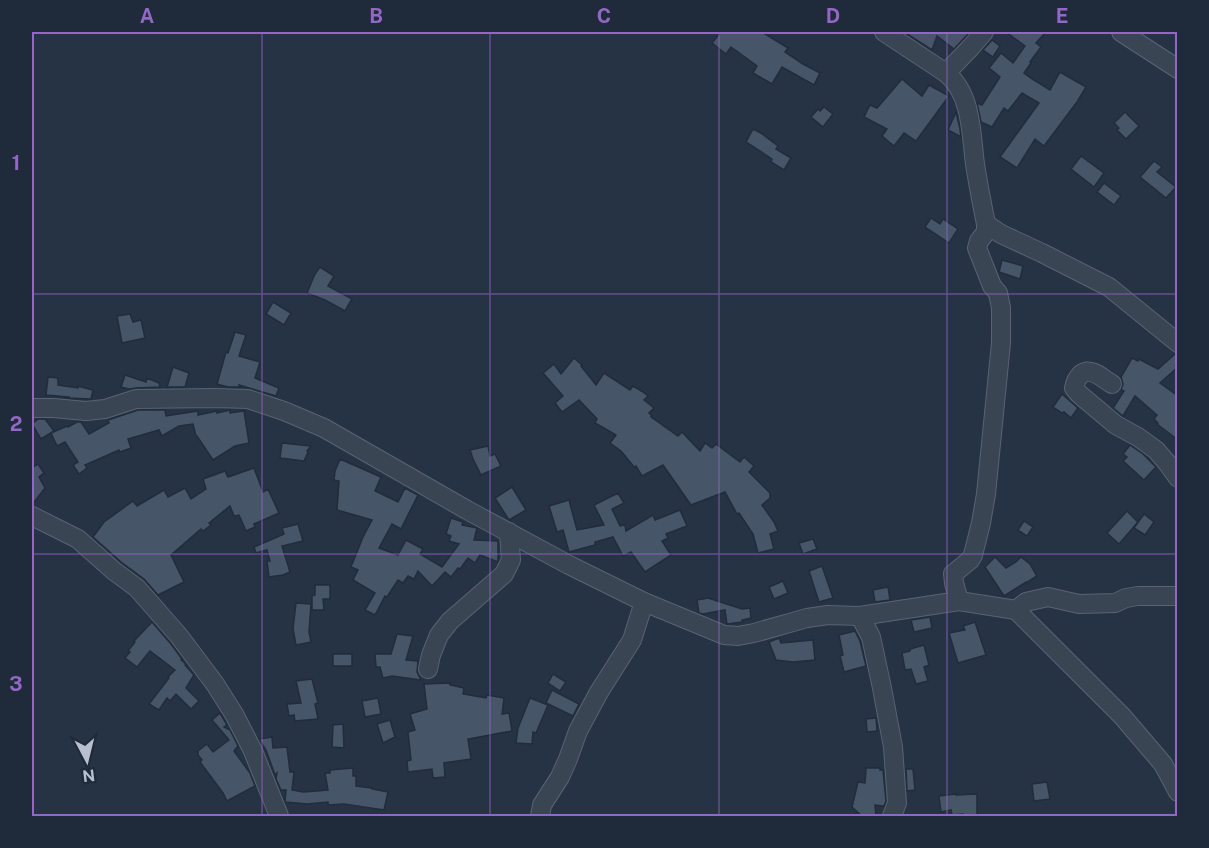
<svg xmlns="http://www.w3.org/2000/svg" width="1209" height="848" font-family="'Public Sans',sans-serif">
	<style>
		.building { fill: #475569; stroke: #212c3c; stroke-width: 1.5 }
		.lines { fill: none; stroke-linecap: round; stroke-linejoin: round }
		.minor-casing { stroke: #596372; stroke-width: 20 }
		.minor { stroke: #3a4554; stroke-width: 18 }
		.grid { fill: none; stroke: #9367c5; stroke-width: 1.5; stroke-opacity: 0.55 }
		.neatline { fill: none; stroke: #9367c5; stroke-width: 2 }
		.grid-label { font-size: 20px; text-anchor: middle; font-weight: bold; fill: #9367c5 }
	</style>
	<rect width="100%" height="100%" fill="#263345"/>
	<g class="building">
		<polygon points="721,32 762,32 788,48 785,52 803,64 820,73 814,85 782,67 772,84 753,73 757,66 731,47 726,54 712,43"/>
		<polygon points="904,32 970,32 954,49 937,36 932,50"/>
		<polygon points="1006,32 1046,32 1036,43 1041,47 1030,62 1031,63 1024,73 1032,79 1050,90 1060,72 1086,87 1077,102 1044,146 1035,139 1017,168 1000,157 1039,103 1022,93 1008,111 1004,108 992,127 981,122 977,103 982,105 1000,77 989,68 1001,53 1013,63 1025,46"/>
		<polygon points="992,40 1000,46 993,57 983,50"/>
		<polygon points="902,79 922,96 929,85 949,96 916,141 904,133 894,146 882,136 887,129 864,117 870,105 877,108"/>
		<polygon points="824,107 833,114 823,127 811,117 818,109 820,111"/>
		<polygon points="956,112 960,129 961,137 948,130"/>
		<polygon points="1125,112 1139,126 1126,139 1117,130 1119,128 1114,123"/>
		<polygon points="753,129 761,133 778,146 776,149 791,158 784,170 771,162 772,159 757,149 746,142"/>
		<polygon points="1081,156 1104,173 1094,187 1071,169"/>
		<polygon points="1154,161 1162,167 1157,172 1176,187 1166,198 1140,177"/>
		<polygon points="1104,183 1121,196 1114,205 1097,192"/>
		<polygon points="931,218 940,224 943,219 958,229 949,243 925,227"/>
		<polygon points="1002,260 1023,266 1020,279 999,272"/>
		<polygon points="320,267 334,276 328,286 352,299 345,311 325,300 307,293 315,274"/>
		<polygon points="273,302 291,313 284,325 266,314"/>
		<polygon points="130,314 133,322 141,320 145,338 122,343 117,316"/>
		<polygon points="235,332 246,335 239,356 260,362 255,378 279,388 276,396 239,385 240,387 228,387 217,384 226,352 228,353"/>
		<polygon points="1175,354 1178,354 1178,367 1160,383 1178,396 1178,440 1157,424 1158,423 1154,419 1157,415 1135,396 1123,416 1113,408 1124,391 1121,390 1123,384 1121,377 1132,358 1138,361 1139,359 1158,369"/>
		<polygon points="574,358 582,365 581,366 596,385 604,373 630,390 633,386 643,392 648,396 644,400 654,408 649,413 652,416 651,417 678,436 682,432 700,451 705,443 712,448 716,444 740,462 744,457 754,466 749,472 770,493 770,498 762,505 774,522 778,531 770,534 774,549 758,553 753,534 739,513 737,514 725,492 691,505 663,465 642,476 636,466 635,468 621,451 610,443 616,435 595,423 597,419 579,400 562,412 555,403 563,396 543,373 554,364 561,374"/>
		<polygon points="173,367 189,373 185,387 167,387"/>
		<polygon points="125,375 146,382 147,378 159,383 160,387 136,388 129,389 121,387"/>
		<polygon points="48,377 58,378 58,385 78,388 78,386 93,390 91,399 68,398 69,397 46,395"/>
		<polygon points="1062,394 1078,408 1071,418 1064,412 1062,413 1053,407"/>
		<polygon points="138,410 165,410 166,416 198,411 198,415 217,411 217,413 230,410 230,413 244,411 249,443 235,446 213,460 197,436 196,436 193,424 179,426 162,436 159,430 128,439 131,448 120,452 119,450 85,465 87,468 79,474 73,465 78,462 65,442 57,446 51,433 67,426 68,427 77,422 81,422 89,434 109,423 108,420"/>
		<polygon points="38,419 45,419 54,431 41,439 32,424"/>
		<polygon points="282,443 311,446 307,451 308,452 304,461 280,458"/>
		<polygon points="1130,445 1143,454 1156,467 1144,480 1123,461 1127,457 1123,454"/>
		<polygon points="488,446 490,456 495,454 501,466 481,475 473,459 470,450"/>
		<polygon points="340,459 381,477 375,491 398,502 405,488 418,495 401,529 392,524 379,548 398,555 406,540 423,549 420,554 442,567 459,544 449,541 451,536 446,534 451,518 463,522 462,525 477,528 474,540 498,541 498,562 480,555 475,563 468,558 460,569 458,568 451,577 445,572 432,586 418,571 414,579 408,576 403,583 398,580 387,597 385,596 375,615 365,610 375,593 353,580 358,570 351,567 363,537 372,520 337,510 339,481 334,480 335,471"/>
		<polygon points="32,464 33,467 38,464 44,473 39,477 45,488 32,505"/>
		<polygon points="254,468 263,492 268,489 279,513 254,524 255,527 246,531 239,515 234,516 230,506 209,523 211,525 203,531 201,529 171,555 184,582 158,595 144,579 121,562 93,537 104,522 133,501 137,506 164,490 168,497 185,488 191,499 206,489 203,479 225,471 228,477"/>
		<polygon points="512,487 526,510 509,520 495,498"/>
		<polygon points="618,493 624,503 612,509 620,526 625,525 626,531 653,515 655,520 680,510 687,526 666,534 668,538 662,541 671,555 645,572 631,552 623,556 613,537 595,542 595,545 569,552 563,530 557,532 549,506 569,500 577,530 604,525 594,505"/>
		<polygon points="1127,511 1138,522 1119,544 1107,533"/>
		<polygon points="1144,514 1154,522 1145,535 1134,528"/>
		<polygon points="1024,521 1033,527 1027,536 1018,530"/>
		<polygon points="298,524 303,541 282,546 290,572 283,575 269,577 267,561 270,561 267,550 256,553 254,547 284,534 282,528"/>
		<polygon points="813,539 817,549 803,554 799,543"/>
		<polygon points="995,557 1006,568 1016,562 1021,557 1030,564 1037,576 1026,583 1026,582 1004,596 985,567"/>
		<polygon points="822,566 833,598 819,602 809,571"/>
		<polygon points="783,581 788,593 774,599 769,587"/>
		<polygon points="315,585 330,585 330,599 323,599 324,610 312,610 312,596 315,595"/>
		<polygon points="888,587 890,600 875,602 873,590"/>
		<polygon points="708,598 742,609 750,608 751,618 742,620 742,622 727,624 725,610 703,614 699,613 697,600"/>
		<polygon points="296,603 311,604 309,632 311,642 296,645 293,629"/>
		<polygon points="930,617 932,628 914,632 911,620"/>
		<polygon points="152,622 171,644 182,659 181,660 186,664 185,665 194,675 186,688 199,701 191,709 176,694 170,701 167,698 159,710 149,704 169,678 168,677 175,670 150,651 137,667 125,658 130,652 128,651 135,642 134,641"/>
		<polygon points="975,622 986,655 958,663 949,633 965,630 963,626"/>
		<polygon points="855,631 860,641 866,666 844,672 840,656 843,655 839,635"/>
		<polygon points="397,634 413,636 406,660 418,661 417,672 421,680 392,676 383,678 380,667 376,667 375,654 391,654"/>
		<polygon points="779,638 781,643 813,640 815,660 793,662 776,660 769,642"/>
		<polygon points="924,645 929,665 924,667 928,681 916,684 911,669 905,670 902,653 910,651 910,649"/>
		<rect x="333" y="654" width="19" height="12"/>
		<polygon points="553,674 566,682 560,691 548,683"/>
		<polygon points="312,679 318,703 315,704 318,719 295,721 294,715 289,716 287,704 301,703 296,681"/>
		<polygon points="450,683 450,685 464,688 463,694 486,698 487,695 504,698 502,714 509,713 512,731 468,739 471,759 444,763 445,777 433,778 432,769 408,772 407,761 411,760 408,732 415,730 410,714 427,709 424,684"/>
		<polygon points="552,690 579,704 573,716 546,703"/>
		<polygon points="378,698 381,714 365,717 362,701"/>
		<polygon points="530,698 548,705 536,733 533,732 532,744 516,743 518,728"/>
		<polygon points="220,713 227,725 224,727 230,730 238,746 234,751 250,773 255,786 227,801 223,793 200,762 202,760 198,755 198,751 207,744 213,752 229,740 212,720"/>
		<polygon points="876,718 877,731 867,732 866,719"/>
		<polygon points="390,720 395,737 383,743 377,724"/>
		<polygon points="343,724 344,748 332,747 333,725"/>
		<polygon points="272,737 273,748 287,747 290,772 294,772 292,790 303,792 328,790 325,773 330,773 330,770 353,768 353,776 356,776 356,786 372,788 372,789 388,792 384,810 344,804 328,805 328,802 307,804 285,802 286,790 281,790 276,779 277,773 275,775 266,750 259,739"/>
		<polygon points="866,768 880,768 880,770 883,770 886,801 884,806 875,805 876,816 862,816 852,807 858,782 865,783"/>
		<polygon points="906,769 913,769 915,790 907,791"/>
		<polygon points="1047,782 1050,799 1034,801 1032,784"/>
		<polygon points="956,794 956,795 977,794 977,816 963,816 963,814 952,815 951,810 941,812 939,796"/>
	</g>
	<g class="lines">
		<g class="minor-casing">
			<g id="minor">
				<path d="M884,32L946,73C972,94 971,133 975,164C978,184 982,204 986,224V232L979,241L977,248L992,286L998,293L1001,308V343L986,494L981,523L973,555L970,560L953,574L954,583L959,601"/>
				<polyline points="1121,32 1178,69"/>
				<polyline points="946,73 971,47 984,32"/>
				<polyline points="986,224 1001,234 1042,253 1109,287 1178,343"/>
				<path d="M1112,384C1103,379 1091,366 1081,374C1077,378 1075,382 1074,388L1079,394L1116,425L1138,437L1156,450L1168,464L1178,478"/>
				<polyline points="32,408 53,408 86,411 105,409 136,399 215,398 248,399 284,411 324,428 467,510 569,565 644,602 724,635 738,636 754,633 807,618 828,615 860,616 959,601 1016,610 1026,602 1048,597 1079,604 1115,603 1126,598 1138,596 1178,596"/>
				<polyline points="32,516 78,539 114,571 137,588 179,636 215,684 234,714 253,751 279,816"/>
				<polyline points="1016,610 1122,716 1163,764 1178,792"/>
				<polyline points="860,616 871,637 882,688 893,747 897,803 892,816"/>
				<polyline points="428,669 431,655 439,635 450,621 504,574 511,560 509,532"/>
				<polyline points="540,816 542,805 560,777 568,759 578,731 599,692 632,640 644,602"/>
			</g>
		</g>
		<use href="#minor" class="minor"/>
	</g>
	<path class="grid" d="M262,32V816M490,32V816M719,32V816M947,32V816M32,294H1178M32,554H1178"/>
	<rect width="1209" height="848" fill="none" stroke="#1f2a3a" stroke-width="66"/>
	<g transform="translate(87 761) rotate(173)" stroke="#1f2a3a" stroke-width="4.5" paint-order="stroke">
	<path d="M0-4.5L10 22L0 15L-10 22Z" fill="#b8c0ce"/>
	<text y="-9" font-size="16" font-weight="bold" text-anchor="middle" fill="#b8c0ce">N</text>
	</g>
	<rect x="33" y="33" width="1143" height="782" class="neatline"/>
	<g class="grid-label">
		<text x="147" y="23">A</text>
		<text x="376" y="23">B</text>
		<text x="604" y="23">C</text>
		<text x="833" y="23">D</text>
		<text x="1062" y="23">E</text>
		<text x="16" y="170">1</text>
		<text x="16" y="431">2</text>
		<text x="16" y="691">3</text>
	</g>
</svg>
